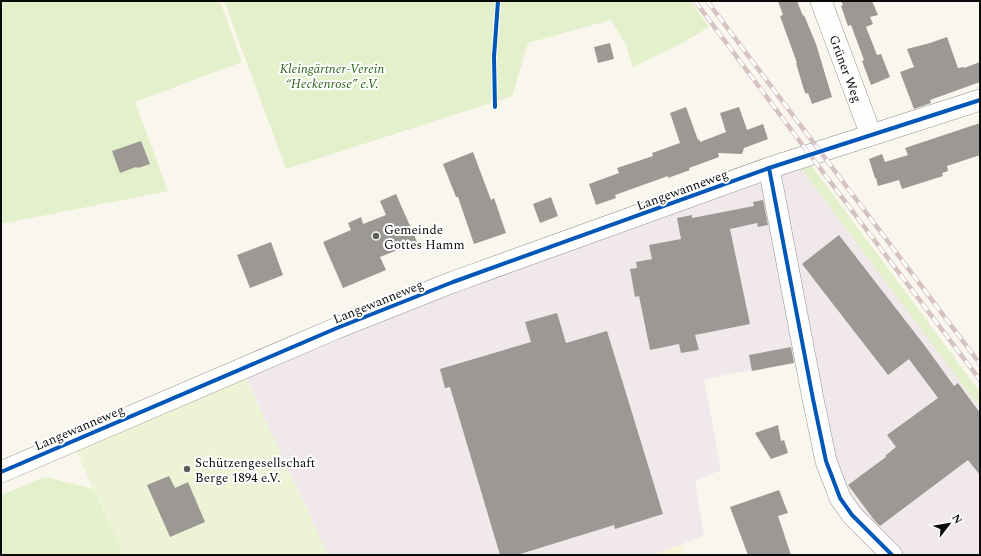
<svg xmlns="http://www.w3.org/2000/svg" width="981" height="556" font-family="Spectral,serif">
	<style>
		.industrial { fill: #f0e8eb }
		.farmland { fill: #f7f2d8 }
		.green { fill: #e4f0cb }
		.pitch { fill: #edf3d5 }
		.building { fill: #9c9893 }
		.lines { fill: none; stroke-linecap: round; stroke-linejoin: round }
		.minor-casing { stroke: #92908c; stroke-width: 22 }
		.minor { stroke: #fefefc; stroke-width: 21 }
		.rail-casing { stroke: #d7c2c3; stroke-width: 4.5 }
		.rail { stroke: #fff; stroke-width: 3; stroke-dasharray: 9; stroke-linecap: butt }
		.cycleway-casing { stroke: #fff; stroke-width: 6 }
		.cycleway { stroke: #0057b8; stroke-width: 4 }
		.poi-dot { fill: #5e5d59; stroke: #fff; stroke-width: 1.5 }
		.labels { text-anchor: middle; stroke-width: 4; stroke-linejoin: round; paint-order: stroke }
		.park-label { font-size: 13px; font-style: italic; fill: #2d6418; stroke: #fff }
		.street-label { font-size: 13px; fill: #0a0a0a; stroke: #fff }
		.poi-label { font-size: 13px; fill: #0a0a0a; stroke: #fff; text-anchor: start }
	</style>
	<rect width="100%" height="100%" fill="#f9f6ed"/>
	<polygon class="industrial" points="800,167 980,408 980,555 884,555 851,523 801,361 704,379 721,470 695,481 704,536 653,555 328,555 245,376 499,276"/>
	<polygon class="farmland" points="682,544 686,555 653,555"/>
	<g class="green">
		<polygon points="1,1 220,1 242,62 135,102 168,191 1,224"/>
		<polygon points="224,1 691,1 709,27 684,42 633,67 625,43 611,20 528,43 512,96 286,169"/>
		<polygon points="810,164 980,392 980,408 800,167"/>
		<polygon points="45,477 93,489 124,555 1,555 1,495"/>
	</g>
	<polygon class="pitch" points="245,376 328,555 124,555 93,489 76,450"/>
	<g class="building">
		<polygon points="778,1 797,1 803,16 804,15 816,44 832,97 812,104 808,93 806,94 804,90 796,63 797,63 780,16 783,15"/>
		<polygon points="841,1 872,1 878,15 870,17 873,24 866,27 877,55 881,54 890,77 871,85 862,61 864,60 851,25 848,26 841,6 843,5"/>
		<polygon points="947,37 958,68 964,67 964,68 980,62 980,82 930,100 931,103 914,109 900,72 914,67 907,49 930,43"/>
		<polygon points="610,43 614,59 598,63 594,47"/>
		<polygon points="686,107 698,140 699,139 700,142 726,132 720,113 739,107 747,130 763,124 768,139 744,148 742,154 718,153 719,157 689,168 690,170 668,178 668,176 615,195 616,198 596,205 589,184 619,173 617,168 653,156 652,153 680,143 670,113"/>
		<polygon points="980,123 980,155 947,166 948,171 942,173 943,176 902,189 899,180 878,186 876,178 875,178 869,159 882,154 885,162 908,155 905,148"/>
		<polygon points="141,141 150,164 138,168 136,167 120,173 112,151"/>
		<polygon points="473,152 491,200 494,198 506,233 474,244 458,197 456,197 443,164"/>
		<polygon points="396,194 417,242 380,257 386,270 343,288 323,242 351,230 348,223 361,217 363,224 386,215 380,201"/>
		<polygon points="551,197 558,216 540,223 533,204"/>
		<polygon points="763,200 768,225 758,227 757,223 730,229 750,324 695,335 699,350 681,353 679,344 650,350 639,296 635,297 630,269 637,268 636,262 652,259 649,245 681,239 677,218 692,215 692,218 754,206 753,202"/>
		<polygon points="839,235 925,346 954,386 958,383 980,413 980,475 968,460 880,526 875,521 848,485 886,457 885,456 896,447 887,435 938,398 909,359 888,375 802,264"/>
		<polygon points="271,242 283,275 250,288 237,255"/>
		<polygon points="557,313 566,343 607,331 663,514 615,529 614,525 517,555 500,555 450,387 445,388 440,369 531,342 525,322"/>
		<polygon points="791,347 794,363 752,371 749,355"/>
		<polygon points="778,425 781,441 784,440 788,453 771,459 755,433"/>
		<polygon points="169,476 175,488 188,482 205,522 170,537 147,485"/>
		<polygon points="779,490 788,513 778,516 791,555 748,555 730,507"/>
	</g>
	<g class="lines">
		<g class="minor-casing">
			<g id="minor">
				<path id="s1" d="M821,1L871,135"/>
				<polyline points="769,168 813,399 826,461 834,482 840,498 852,515 892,555"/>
				<polyline points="1,472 337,328 453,282 769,168 980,100"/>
			</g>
		</g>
		<use href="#minor" class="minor"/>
		<g class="rail-casing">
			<g id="rail">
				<polyline points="695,1 810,155 980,380"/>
				<polyline points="707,1 980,364"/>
			</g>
		</g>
		<use href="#rail" class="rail"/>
		<g class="cycleway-casing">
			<g id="cycleway">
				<polyline points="495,107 494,57 498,1"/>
				<polyline points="769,168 813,399 826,461 834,482 840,498 852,515 892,555"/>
				<polyline points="1,472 337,328 453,282 769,168 980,100"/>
			</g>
		</g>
		<use href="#cycleway" class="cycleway"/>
	</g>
	<g class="poi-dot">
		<circle cx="376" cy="236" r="4"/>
		<circle cx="187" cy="469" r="4"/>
	</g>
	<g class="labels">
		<g class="park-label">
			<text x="332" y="73">Kleingärtner-Verein<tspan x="332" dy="15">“Heckenrose” e.V.</tspan></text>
		</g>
		<g class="street-label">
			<text dy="5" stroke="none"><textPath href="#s1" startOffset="72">Grüner Weg</textPath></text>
			<text transform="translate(682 189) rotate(-20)" y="5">Langewanneweg</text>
			<text transform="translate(378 301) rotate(-22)" y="5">Langewanneweg</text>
			<text transform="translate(79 427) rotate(-23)" y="5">Langewanneweg</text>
		</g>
		<g class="poi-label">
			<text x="384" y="234">Gemeinde<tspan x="384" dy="15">Gottes Hamm</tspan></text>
			<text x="195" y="467">Schützengesellschaft<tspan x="195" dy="15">Berge 1894 e.V.</tspan></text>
		</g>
	</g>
	<rect width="981" height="556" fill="none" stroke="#0a0a0a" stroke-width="4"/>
	<g transform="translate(949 524) rotate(59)" stroke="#ffffff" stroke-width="3" paint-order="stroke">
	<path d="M0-3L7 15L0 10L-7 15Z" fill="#0a0a0a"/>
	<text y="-6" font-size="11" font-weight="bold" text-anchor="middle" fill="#0a0a0a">N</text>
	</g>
</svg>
